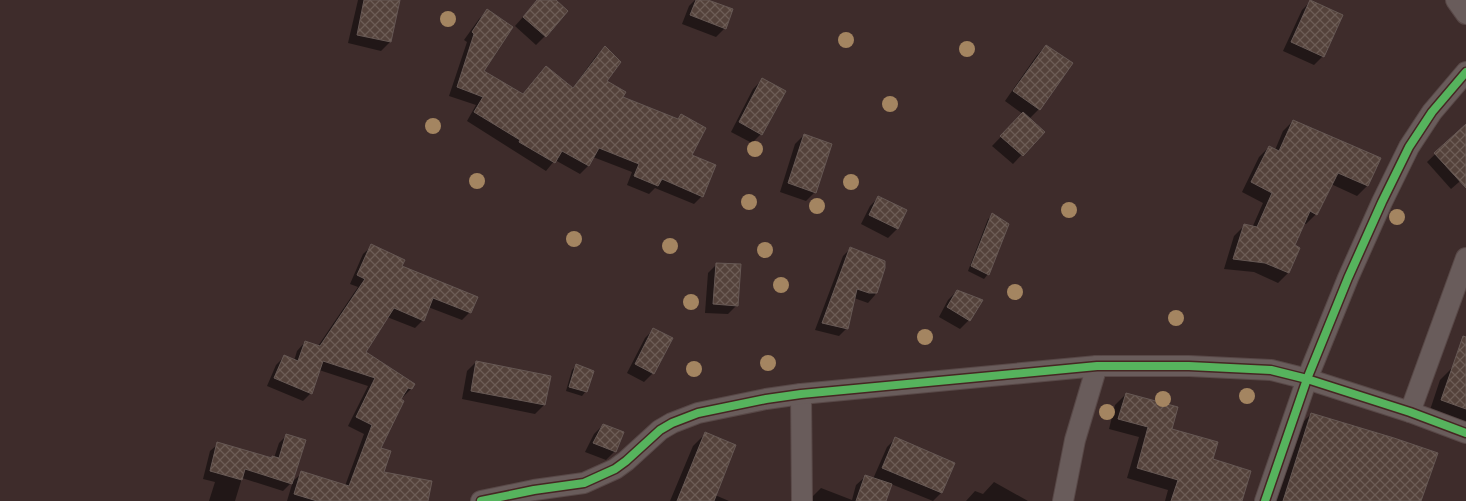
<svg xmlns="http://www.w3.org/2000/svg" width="1466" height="501" font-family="'DejaVu Sans',sans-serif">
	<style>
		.shadow { fill: #0007 }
		.building { fill: url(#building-cross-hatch); stroke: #665854 }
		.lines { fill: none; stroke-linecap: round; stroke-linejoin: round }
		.minor-casing { stroke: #584847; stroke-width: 22 }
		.minor { stroke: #695c5b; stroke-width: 20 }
		.cycleway-casing { stroke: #462623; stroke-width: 11 }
		.cycleway { stroke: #56b35d; stroke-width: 8 }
		.tree { fill: #a48561 }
	</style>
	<defs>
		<pattern id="building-cross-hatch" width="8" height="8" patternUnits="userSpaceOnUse" patternTransform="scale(1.25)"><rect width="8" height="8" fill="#54423b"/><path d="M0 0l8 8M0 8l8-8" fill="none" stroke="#6d5d56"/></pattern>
	</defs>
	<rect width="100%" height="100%" fill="#3e2c2b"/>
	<g class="shadow">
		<polygon points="358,0 399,0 390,42 381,51 348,43"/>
		<polygon points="538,0 554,0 545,36 536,45 515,26"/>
		<polygon points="695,0 704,0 725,28 716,37 682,24 689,6"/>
		<polygon points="1311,1 1323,56 1314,65 1283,51 1302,10"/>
		<polygon points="487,11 482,71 522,95 572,89 596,56 605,48 605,81 621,98 676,120 681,115 690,155 702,196 694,204 655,188 649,194 627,185 632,172 593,157 588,166 580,174 555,160 546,171 467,121 476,105 449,96 467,42 464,40 479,19"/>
		<polygon points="1046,46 1071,64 1039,109 1029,119 1043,132 1013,164 992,146 1023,114 1005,101 1037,55"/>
		<polygon points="762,80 761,134 752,143 731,132 753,89"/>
		<polygon points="1293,121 1367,186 1357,196 1331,184 1316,214 1306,224 1303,223 1293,246 1298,248 1288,273 1278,283 1254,272 1224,269 1234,236 1244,226 1252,228 1263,203 1242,192 1259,157 1269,147 1275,150 1283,131"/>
		<polygon points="1466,125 1466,176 1451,189 1427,162"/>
		<polygon points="804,135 815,192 806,201 780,192 795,144"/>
		<polygon points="879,197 905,210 897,229 888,238 861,224 870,206"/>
		<polygon points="993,215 988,274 984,279 968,271 988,219"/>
		<polygon points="372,246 470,312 462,320 428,307 423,320 415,328 387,317 364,352 411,389 403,397 401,396 380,448 382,473 427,501 287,501 293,481 302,473 345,486 364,434 348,426 368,386 319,370 311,393 303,401 267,386 276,365 284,357 294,361 297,351 305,342 318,346 358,287 350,284 363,254"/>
		<polygon points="851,248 885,262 875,295 868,303 854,298 847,328 839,336 815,330 843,256"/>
		<polygon points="717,264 737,305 728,314 705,313 708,273"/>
		<polygon points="957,291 969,320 960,329 939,317 948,300"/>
		<polygon points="654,329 653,373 644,382 627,373 645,338"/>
		<polygon points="476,362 544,405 535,414 462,399 467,371"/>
		<polygon points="576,366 586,391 582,396 566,391 572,370"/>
		<polygon points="1453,367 1466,372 1466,426 1429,413 1440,380"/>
		<polygon points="1126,394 1171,430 1212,460 1241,501 1165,501 1168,490 1127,478 1139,437 1109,429 1115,405"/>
		<polygon points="1311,414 1420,501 1274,501 1297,428"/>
		<polygon points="603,425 615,451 606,460 585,452 594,434"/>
		<polygon points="705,434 715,495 729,501 670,501 693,446"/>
		<polygon points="287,435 291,483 283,491 242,478 235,501 209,501 215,482 203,479 210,451 218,444 271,459 274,458 279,443"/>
		<polygon points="896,438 941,493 933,501 891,484 885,501 810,501 812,497 821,488 852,500 856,485 866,476 873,479 887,447"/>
		<polygon points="994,482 1028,501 966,501 975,491 983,494"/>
	</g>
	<g class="building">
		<polygon points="364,0 400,0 391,42 357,35"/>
		<polygon points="537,0 556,0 568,11 546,37 523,17"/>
		<polygon points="696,0 708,0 733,9 726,29 690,15"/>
		<polygon points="1310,0 1343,15 1324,57 1291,42"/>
		<polygon points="487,9 513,27 484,71 523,94 546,66 573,88 605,46 621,62 607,81 626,92 623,97 678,119 681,114 706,128 692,155 716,165 703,197 662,179 658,186 634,176 639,164 599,148 589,166 562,151 555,163 519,142 520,140 474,112 483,97 457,87 474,34 472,32"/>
		<polygon points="1046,45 1073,63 1040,110 1013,91"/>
		<polygon points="762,78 786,91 762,135 739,122"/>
		<polygon points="1023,112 1045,132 1023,156 1000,136"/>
		<polygon points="1293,120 1381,158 1368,186 1338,173 1317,215 1310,211 1295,245 1300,248 1289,273 1265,263 1233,259 1244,224 1257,227 1272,193 1251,182 1269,146 1279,151"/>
		<polygon points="1466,124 1466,188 1434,153"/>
		<polygon points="804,134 832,144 816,193 788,183"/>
		<polygon points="878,196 907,210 898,229 869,215"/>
		<polygon points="992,213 1009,224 989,275 971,266"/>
		<polygon points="371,244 405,260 402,266 478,297 471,313 433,298 424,321 394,308 366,352 415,384 412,389 408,388 401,399 404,401 381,448 391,451 384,472 432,481 428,501 317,501 294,494 301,471 349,486 372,425 356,417 375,378 323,361 312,394 274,378 284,355 298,361 305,341 320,346 365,279 357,275"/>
		<polygon points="850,247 885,261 885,268 877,293 869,293 857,289 848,329 822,323"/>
		<polygon points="716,263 741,264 738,306 713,304"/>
		<polygon points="957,290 983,300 970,321 947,307"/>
		<polygon points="653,328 673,338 654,374 635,364"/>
		<polygon points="1463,336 1466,337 1466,409 1441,400"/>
		<polygon points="476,361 551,376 545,405 471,391"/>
		<polygon points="576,364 594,371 587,392 569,387"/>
		<polygon points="1126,393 1178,407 1172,429 1218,442 1213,459 1251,471 1242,501 1171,501 1178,480 1137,468 1148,427 1118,419"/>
		<polygon points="1311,413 1394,438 1438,453 1421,501 1283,501"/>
		<polygon points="603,424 624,432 616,452 593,443"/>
		<polygon points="705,432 736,445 714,501 677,501"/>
		<polygon points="286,434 306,440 292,484 245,469 242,480 210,471 217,442 272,458 272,456 279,458"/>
		<polygon points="895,437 955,463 942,493 882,468"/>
		<polygon points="865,475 892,484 886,501 856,501"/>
	</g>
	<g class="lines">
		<g class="minor-casing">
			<g id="minor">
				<polyline points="1456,0 1466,14"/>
				<polyline points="801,394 802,501"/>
				<polyline points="1410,412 1466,258"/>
				<polyline points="481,501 534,490 584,483 615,469 626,461 660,430 672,423 698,413 766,399 801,394 1097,366 1189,366 1271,370 1307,379 1410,412 1466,433"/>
				<polyline points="1063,501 1075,440 1097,366"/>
				<polyline points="1265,501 1307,379 1348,278 1382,202 1409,147 1432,112 1466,72"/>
			</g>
		</g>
		<use href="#minor" class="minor"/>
		<g class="cycleway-casing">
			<g id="cycleway">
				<polyline points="481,501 534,490 584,483 615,469 626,461 660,430 672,423 698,413 766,399 801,394 1097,366 1189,366 1271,370 1307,379 1410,412 1466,433"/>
				<polyline points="1265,501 1307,379 1348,278 1382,202 1409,147 1432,112 1466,72"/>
			</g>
		</g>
		<use href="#cycleway" class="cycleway"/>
	</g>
	<g class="tree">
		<circle cx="448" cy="19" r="8"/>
		<circle cx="846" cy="40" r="8"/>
		<circle cx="967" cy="49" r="8"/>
		<circle cx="890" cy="104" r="8"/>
		<circle cx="433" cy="126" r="8"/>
		<circle cx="755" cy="149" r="8"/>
		<circle cx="477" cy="181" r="8"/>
		<circle cx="851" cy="182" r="8"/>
		<circle cx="749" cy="202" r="8"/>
		<circle cx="817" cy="206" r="8"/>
		<circle cx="1069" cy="210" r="8"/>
		<circle cx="1397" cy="217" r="8"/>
		<circle cx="574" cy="239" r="8"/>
		<circle cx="670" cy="246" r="8"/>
		<circle cx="765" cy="250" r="8"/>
		<circle cx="781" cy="285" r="8"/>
		<circle cx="1015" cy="292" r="8"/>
		<circle cx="691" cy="302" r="8"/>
		<circle cx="1176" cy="318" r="8"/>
		<circle cx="925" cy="337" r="8"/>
		<circle cx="768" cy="363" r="8"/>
		<circle cx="694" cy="369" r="8"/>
		<circle cx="1247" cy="396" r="8"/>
		<circle cx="1163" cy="399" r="8"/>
		<circle cx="1107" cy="412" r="8"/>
	</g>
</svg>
